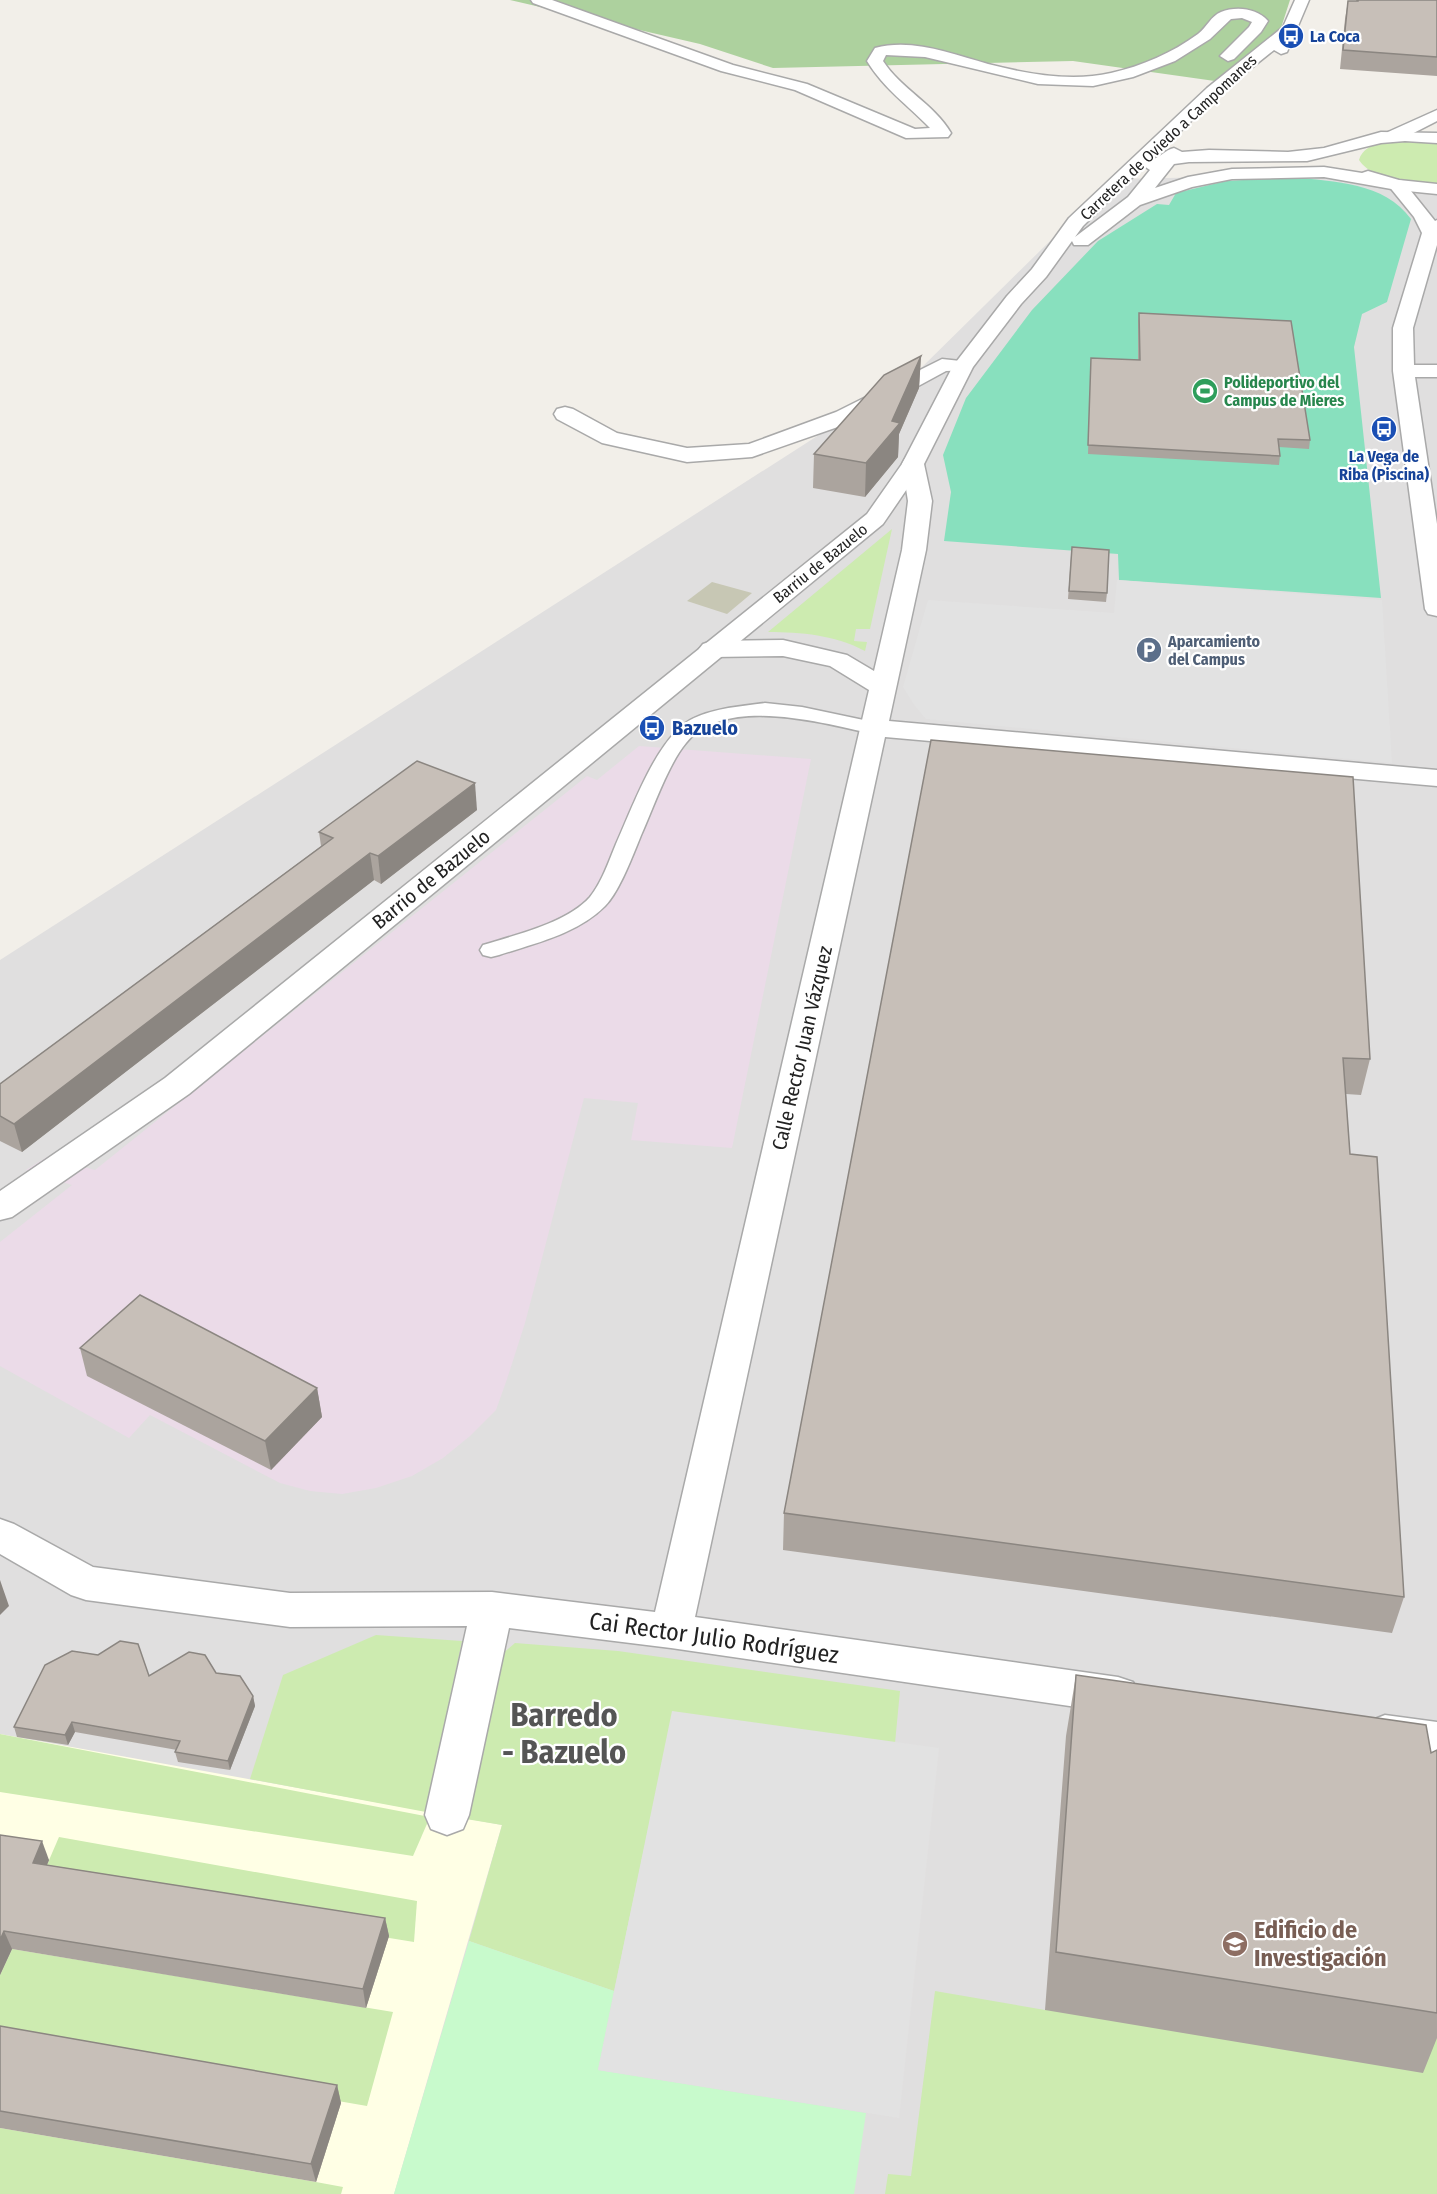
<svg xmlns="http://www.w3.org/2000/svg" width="1437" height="2194" font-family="'Fira Sans Condensed',sans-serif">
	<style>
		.residential { fill: #e0dfdf }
		.industrial { fill: #ebdbe8 }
		.education { fill: #ffffe5 }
		.construction { fill: #c7c7b4 }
		.grass { fill: #cdebb0 }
		.forest { fill: #add19e }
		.park { fill: #c8facc }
		.pitch { fill: #88e0be }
		.parking { fill: #e2e2e2 }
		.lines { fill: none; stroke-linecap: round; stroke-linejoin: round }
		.service-casing { stroke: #a9a9a9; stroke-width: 3 }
		.minor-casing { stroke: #a9a9a9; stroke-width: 3 }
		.tertiary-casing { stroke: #a9a9a9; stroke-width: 3 }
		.service { fill: #fff; fill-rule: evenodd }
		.minor { fill: #fff; fill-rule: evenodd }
		.tertiary { fill: #fff; fill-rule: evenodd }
		.wall { fill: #aba49e }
		.shaded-wall { fill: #8b8681 }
		.building { fill: #c7bfb8; stroke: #8b8681; stroke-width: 1.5 }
		.labels { text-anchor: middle; stroke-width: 4.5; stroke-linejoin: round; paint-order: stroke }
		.far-transit-label { font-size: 16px; font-weight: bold; fill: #164399; stroke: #fff; text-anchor: start }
		.far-street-label { font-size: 16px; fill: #222; stroke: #fff }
		.far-leisure-label { font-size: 16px; font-weight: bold; fill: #27864d; stroke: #fff; text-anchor: start }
		.far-service-label { font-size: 16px; font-weight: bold; fill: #4e5e75; stroke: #fff; text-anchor: start }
		.transit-label { font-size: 20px; font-weight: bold; fill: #164399; stroke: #fff; text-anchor: start }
		.street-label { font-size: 20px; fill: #222; stroke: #fff }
		.near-street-label { font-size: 24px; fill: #222; stroke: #fff }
		.near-education-label { font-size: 24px; font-weight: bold; fill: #785e54; stroke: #fff; text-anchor: start }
		.near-district-label { font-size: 32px; font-weight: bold; fill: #555; stroke: #fff }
	</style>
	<rect width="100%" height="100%" fill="#f2efe9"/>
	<polygon class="residential" points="1437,173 1437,2194 0,2194 0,960 917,372 1113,179"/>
	<polygon class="industrial" points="639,746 811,759 732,1148 631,1140 638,1103 584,1098 525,1323 507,1379 496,1410 470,1436 443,1458 412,1476 376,1488 342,1494 310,1491 280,1483 150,1415 129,1438 0,1366 0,1242 72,1185 26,1170 47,1157 95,1170 587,776 597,780"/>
	<polygon class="education" points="0,1734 502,1825 394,2194 0,2194"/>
	<polygon class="construction" points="712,582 752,593 727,614 687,601"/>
	<g class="grass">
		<path d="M1415,140L1437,142V186C1412,184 1374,182 1359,160C1365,139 1397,141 1415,140Z"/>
		<path d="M892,529L870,629H856L854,641L867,642L865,651C835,635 801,632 768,632Z"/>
		<polygon points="376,1635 462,1641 426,1812 250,1779 283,1675"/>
		<polygon points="515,1643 618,1651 900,1691 895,1743 673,1712 614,1991 469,1941 502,1825 466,1819 501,1655"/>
		<polygon points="0,1734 430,1817 413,1856 0,1792"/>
		<polygon points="59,1837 417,1901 414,1942 40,1881"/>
		<polygon points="1437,1867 1437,2194 885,2194 888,2174 911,2176 935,1991 1045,2010"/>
		<polygon points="12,1949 393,2012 367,2106 0,2043 0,1975"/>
		<polygon points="0,2128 316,2182 343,2187 341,2194 0,2194"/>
	</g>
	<polygon class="forest" points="510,0 1290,0 1281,28 1229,83 1073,61 773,68 700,44"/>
	<polygon class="park" points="469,1941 614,1991 598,2070 866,2113 854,2194 394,2194"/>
	<path class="pitch" d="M1292,177C1335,182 1384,182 1411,219L1387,302L1362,314L1354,347L1381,598L1119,580L1118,554L944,541L951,492L943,455L966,398L1032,310L1098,241L1157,204L1169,205L1176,193L1226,181Z"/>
	<g class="parking">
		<polygon points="1117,580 1382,600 1392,763 926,719 915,706 903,687 928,600 1114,613"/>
		<polygon points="672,1711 939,1748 899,2118 598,2070"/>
	</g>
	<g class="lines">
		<g class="service-casing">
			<path id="service" d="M765,703L802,707L873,722L880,724L883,728L880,732L873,734C822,723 725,695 686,743C669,763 653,808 642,833C634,852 620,891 605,906C577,934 536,943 499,955L491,957L483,955L480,950L483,945C515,935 567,923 590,897C602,882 609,861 616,844C632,809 658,734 694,718C715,708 742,706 765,703Z"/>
		</g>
		<g class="minor-casing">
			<g id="minor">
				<polygon points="1437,110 1437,121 1400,140 1388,140 1385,136 1388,132"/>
				<polygon points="1397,180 1403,181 1435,221 1437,220 1437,245 1413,328 1414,365 1437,365 1437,377 1415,377 1437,524 1437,616 1428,614 1425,609 1393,371 1393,328 1422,233 1414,217 1388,185 1391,181"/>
				<polygon points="942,359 970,362 973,366 970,370 946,371 852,422 752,457 687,462 602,443 557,419 554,414 557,409 565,407 573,409 617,433 687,448 749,444 836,412"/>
				<polygon points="913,457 921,459 924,464 932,501 926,550 889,721 1437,770 1437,786 885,737 695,1617 1118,1677 1133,1682 1139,1695 1133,1708 1118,1713 671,1648 509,1628 469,1815 463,1829 447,1835 431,1829 425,1815 467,1626 290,1627 86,1600 71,1595 0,1554 0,1519 14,1524 93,1567 290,1593 492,1592 655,1612 869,690 830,666 783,656 712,657 703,654 699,649 703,644 712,641 783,640 847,655 874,671 902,550 908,501 902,464 905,459"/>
				<polygon points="1385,1715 1437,1722 1437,1760 1385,1753 1370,1747 1363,1734 1370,1721"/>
			</g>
		</g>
		<g class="tertiary-casing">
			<g id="tertiary">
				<path d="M531,0H552L733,65L807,84L915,129L930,128C908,105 884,89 867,61L875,48C913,38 952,54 988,64C1027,74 1071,82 1111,73C1142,66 1172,53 1198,34C1207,27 1211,16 1221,12C1236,6 1257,8 1268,21L1261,32L1234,59L1228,61L1220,56L1249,27L1252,22L1242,18L1231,19L1210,39L1175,61L1133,77L1093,86L1038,84L925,57L886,55L883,61C901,89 934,104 951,133L948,137L906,138L795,90L721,71L533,3Z"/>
				<path d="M1295,0H1309L1287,52L1281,54L1274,50L1219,94L1151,160C1161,157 1165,150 1174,148L1182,152L1209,150L1288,152L1324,148L1381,132L1437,133V143L1405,141L1381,143L1307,161L1189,162L1174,164L1155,188L1188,177L1232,169L1324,167L1362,173L1368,171L1399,180L1437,184V194L1397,190L1324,177L1232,179L1192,187L1140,205L1088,245H1074L1072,241L1046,277L1021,304L973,367L924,464L883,524L189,1094L12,1217L0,1220V1191L165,1078L867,514L902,464L953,366L1007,296L1032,269L1069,218L1207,88L1283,27ZM1144,166L1150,170L1128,197L1075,237L1083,226Z"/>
			</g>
		</g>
		<use href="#service" class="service"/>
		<use href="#minor" class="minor"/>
		<use href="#tertiary" class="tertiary"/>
	</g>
	<g class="wall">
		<polygon points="1356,0 1437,0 1437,76 1340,69 1345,19 1348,1 1356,1"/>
		<polygon points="1139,313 1310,440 1309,449 1279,447 1280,456 1279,465 1088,454 1091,358 1138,360 1138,321"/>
		<polygon points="921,356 919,388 899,434 898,457 865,497 813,488 814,454"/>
		<polygon points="1071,556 1107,593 1106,602 1068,599"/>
		<polygon points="931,740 1370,1059 1361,1095 1346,1094 1350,1154 1404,1597 1392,1633 783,1550 784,1513"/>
		<polygon points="477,810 381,884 374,880 22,1152 0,1141 0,1084 321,846 319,832"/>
		<polygon points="80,1348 317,1388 322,1417 271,1470 87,1376"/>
		<polygon points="98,1655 149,1676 216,1673 253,1696 255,1706 230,1770 178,1762 175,1752 177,1750 75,1732 68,1745 17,1737 14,1727"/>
		<polygon points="1076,1675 1431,1753 1437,1750 1437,2038 1423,2073 1045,2010 1066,1736"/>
		<polygon points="0,1835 49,1860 47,1865 385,1918 389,1936 366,2008 12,1949 0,1975"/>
		<polygon points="0,2026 337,2085 341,2103 316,2182 0,2128"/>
	</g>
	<g class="shaded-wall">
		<polygon points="921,356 919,388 899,434 898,457 865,497 866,463 892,421"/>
		<polygon points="475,783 477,810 381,884 378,856"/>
		<polygon points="370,853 374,880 22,1152 14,1124"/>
		<polygon points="317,1388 322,1417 271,1470 265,1441"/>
		<polygon points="0,1580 9,1606 0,1615"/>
		<polygon points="253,1696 255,1706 230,1770 228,1761"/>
		<polygon points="72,1722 75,1732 68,1745 65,1735"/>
		<polygon points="42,1841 49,1860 40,1881 33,1863"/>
		<polygon points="385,1918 389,1936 366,2008 363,1989"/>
		<polygon points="4,1931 12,1949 0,1975 0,1940"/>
		<polygon points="337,2085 341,2103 316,2182 311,2164"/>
	</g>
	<g class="building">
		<polygon points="1358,0 1437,0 1437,57 1343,50 1348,1 1358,1"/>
		<polygon points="1139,313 1291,321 1310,440 1278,439 1280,456 1088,445 1091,358 1140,360"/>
		<polygon points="921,356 892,421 900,423 866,463 814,454 884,375"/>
		<polygon points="1072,547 1109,550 1107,593 1069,591"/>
		<polygon points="931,740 1353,777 1370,1059 1343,1058 1350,1154 1377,1157 1404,1597 784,1513"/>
		<polygon points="417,761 475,783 378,856 370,853 14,1124 0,1116 0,1084 333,838 319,832"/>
		<polygon points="140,1295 317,1388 265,1441 80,1348"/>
		<polygon points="120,1641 138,1644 149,1676 189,1652 205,1655 216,1673 240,1676 253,1696 228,1761 175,1752 180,1741 72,1722 65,1735 14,1727 45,1665 72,1651 98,1655"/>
		<polygon points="1076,1675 1426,1725 1431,1753 1437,1750 1437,2013 1056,1952"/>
		<polygon points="0,1835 42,1841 33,1863 385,1918 363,1989 4,1931 0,1940"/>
		<polygon points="0,2026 337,2085 311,2164 0,2111"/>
	</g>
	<defs>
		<g id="bus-disc" transform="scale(1.35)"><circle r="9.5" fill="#1a4fb4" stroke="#fff"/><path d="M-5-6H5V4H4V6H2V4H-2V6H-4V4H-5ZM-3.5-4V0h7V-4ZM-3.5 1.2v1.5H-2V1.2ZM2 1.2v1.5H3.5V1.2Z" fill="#fff"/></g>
		<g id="stadium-disc" transform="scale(1.35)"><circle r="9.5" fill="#2e9e5b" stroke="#fff"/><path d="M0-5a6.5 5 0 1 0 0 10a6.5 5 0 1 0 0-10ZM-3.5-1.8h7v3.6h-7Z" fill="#fff"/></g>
		<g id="parking-disc" transform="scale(1.35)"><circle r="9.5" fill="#5c6f8a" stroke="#fff"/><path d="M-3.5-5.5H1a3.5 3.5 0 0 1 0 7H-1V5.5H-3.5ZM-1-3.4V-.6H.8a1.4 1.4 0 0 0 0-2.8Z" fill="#fff"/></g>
		<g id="university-disc" transform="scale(1.35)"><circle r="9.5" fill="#8d6e63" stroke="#fff"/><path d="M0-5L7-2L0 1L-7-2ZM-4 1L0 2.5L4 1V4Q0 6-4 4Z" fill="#fff"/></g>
	</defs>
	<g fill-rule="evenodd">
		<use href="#bus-disc" x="1291" y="36"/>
		<use href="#stadium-disc" x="1205" y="391"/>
		<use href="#bus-disc" x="1384" y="429"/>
		<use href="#parking-disc" x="1149" y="650"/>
		<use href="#bus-disc" x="652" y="728"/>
		<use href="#university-disc" x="1235" y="1944"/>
	</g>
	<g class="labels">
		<g class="far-transit-label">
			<text x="1310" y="42">La Coca</text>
			<text x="1384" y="462" text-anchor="middle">La Vega de<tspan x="1384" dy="18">Riba (Piscina)</tspan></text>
		</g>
		<g class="far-street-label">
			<text transform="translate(1168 137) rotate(-43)" y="6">Carretera de Oviedo a Campomanes</text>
			<text transform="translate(820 563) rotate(-39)" y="6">Barriu de Bazuelo</text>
		</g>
		<g class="far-leisure-label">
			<text x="1224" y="388">Polideportivo del<tspan x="1224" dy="18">Campus de Mieres</tspan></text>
		</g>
		<g class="far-service-label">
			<text x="1168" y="647">Aparcamiento<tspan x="1168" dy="18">del Campus</tspan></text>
		</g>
		<g class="transit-label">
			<text x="672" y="735">Bazuelo</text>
		</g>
		<g class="street-label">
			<text transform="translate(431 879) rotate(-39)" y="7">Barrio de Bazuelo</text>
			<text transform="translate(802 1048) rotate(-77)" y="7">Calle Rector Juan Vázquez</text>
		</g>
		<g class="near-street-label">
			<text transform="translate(714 1638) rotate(8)" y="8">Cai Rector Julio Rodríguez</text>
		</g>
		<g class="near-education-label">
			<text x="1254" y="1938">Edificio de<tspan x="1254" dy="28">Investigación</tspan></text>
		</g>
		<g class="near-district-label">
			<text x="564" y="1726">Barredo<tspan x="564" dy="37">- Bazuelo</tspan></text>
		</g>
	</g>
</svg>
